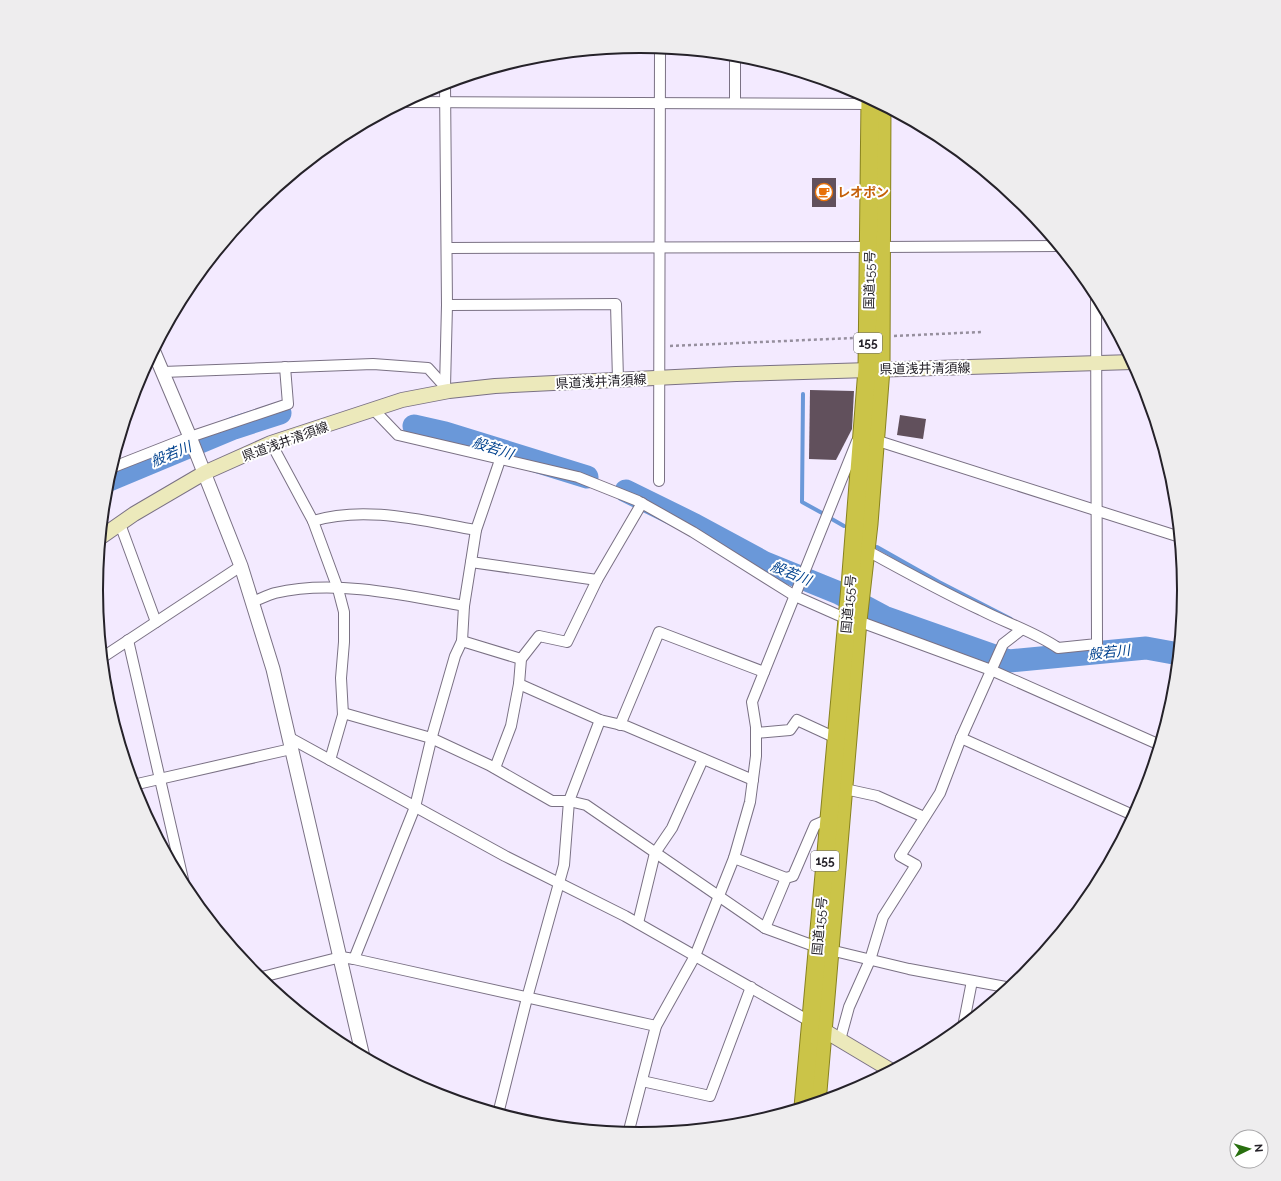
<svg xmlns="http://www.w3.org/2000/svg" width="1281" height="1181" font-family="Raleway,'Noto Sans JP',sans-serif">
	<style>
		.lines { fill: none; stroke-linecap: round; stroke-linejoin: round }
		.stream { stroke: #6a98d9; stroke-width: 4 }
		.river { stroke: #6a98d9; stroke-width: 23 }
		.building { fill: #61505c }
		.minor-casing { stroke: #7a7184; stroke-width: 12 }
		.tertiary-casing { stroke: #7a7184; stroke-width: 15 }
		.secondary-casing { stroke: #7a7184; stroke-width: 16 }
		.trunk-casing { stroke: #888220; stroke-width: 19 }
		.path { stroke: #968f9e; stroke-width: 2.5; stroke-dasharray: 3 3; stroke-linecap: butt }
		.minor { stroke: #fff; stroke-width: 10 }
		.tertiary { stroke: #fff; stroke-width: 13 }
		.secondary { stroke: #ece9bb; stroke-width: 14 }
		.trunk { stroke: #cbc448; stroke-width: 17 }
		.labels { text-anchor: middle; stroke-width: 4; stroke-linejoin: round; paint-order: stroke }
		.shield { fill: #fff; stroke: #666469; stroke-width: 1 }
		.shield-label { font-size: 12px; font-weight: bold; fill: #252229 }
		.food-label { font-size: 13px; font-weight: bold; fill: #c56008; stroke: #fff; text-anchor: start }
		.street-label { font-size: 13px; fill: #252229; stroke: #fff }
		.water-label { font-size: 14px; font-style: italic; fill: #00428e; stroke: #fff }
		.rim { fill: none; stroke: #252229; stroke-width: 2 }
	</style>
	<rect width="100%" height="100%" fill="#f3eaff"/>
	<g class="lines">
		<g class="stream">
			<polyline points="803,394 802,502 822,513"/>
			<polyline points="830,518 844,526"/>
			<polyline points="877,547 939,582 1011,619"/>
		</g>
		<g class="river">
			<polyline points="414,426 445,433 587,477"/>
			<polyline points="107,481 234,428 280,413"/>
			<polyline points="626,491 695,525 765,563 839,593 884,617 1009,661 1146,648 1179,654"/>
		</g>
	</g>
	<g class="building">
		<rect x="812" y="178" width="24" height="29"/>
		<polygon points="810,390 854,391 852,429 836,460 809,459"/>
		<polygon points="900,415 926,419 923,439 897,435"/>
	</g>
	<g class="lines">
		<g class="minor-casing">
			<g id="minor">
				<polyline points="735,55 735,103"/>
				<polyline points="445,84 447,305 445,387"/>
				<polyline points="405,102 870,104"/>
				<polyline points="882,247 1059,246"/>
				<polyline points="447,248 869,247"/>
				<polyline points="447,305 616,304 618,380"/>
				<polyline points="163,372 373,364 428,368 447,389"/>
				<polyline points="374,410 398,435 578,477 638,501 693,532 795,596 847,619"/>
				<polyline points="875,440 1180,537"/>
				<polyline points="271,443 313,521 338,589 344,612 344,642 341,678 343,715 330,760"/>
				<polyline points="500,460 476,530 471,562 597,580"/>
				<polyline points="111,468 190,437 288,404 285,367"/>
				<polyline points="659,481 660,48"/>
				<polyline points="642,503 597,580 567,642 539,636 521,659 519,684 600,720 626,726 753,780"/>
				<path d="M313,521C366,505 423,521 476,530"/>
				<polyline points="120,524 156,622"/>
				<path d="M866,550C904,571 942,592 981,610C1006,623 1035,632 1058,648L1097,644L1096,293"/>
				<path d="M252,602C260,599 268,595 275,593C334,579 405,595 464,606L462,641L455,656L432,736L415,807L354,959L341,957L258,978"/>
				<polyline points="464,606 471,562"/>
				<polyline points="858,621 991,670 1160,745"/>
				<polyline points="128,640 185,888"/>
				<polyline points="462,641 521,659"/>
				<polyline points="103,657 241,566"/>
				<polyline points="343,713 431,738 489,765 552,801 569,801 586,805 765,928 817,947"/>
				<polyline points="620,725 659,632 764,672"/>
				<polyline points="756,733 790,730 797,720 836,738"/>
				<polyline points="290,738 505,856 625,916 811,1022"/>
				<polyline points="961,738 1135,816"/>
				<polyline points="495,768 511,726 519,684"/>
				<polyline points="133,785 291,749"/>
				<polyline points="845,789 877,796 924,817"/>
				<polyline points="734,858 786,878"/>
				<polyline points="638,923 655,853 672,828 703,759"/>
				<polyline points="765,928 786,878 793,876 815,825 829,819"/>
				<polyline points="830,950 909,969 1011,988"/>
				<polyline points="354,959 656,1026"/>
				<polyline points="963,1027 972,981"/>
				<polyline points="840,1040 849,1007 870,960 883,917 916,865 900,856 940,793 961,738 1003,644 1021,630"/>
				<polyline points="642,1081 710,1096 751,987"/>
				<polyline points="498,1114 527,998 564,865 569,801 600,720"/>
				<polyline points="628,1134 656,1026 695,956 734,858 750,802 756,756 756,727 752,702 857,441"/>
			</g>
		</g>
		<g class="tertiary-casing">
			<polyline id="tertiary" points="154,352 190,437 241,566 273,669 363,1057"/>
		</g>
		<g class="secondary-casing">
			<g id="secondary">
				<polyline points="101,537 134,514 204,473 271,443 402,400 449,391 495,386 736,374 1133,362"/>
				<polyline points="815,1025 892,1071"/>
			</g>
		</g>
		<g class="trunk-casing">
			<g id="trunk">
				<polyline points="817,1103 858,621 869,524 881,369 882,105"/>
				<polyline points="803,1107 850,586 867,369 870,98"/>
			</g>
		</g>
		<g class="path">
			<polyline points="894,336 981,332"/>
			<polyline points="670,346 853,338"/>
		</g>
		<use href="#minor" class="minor"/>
		<use href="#tertiary" class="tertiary"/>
		<use href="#secondary" class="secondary"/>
		<use href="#trunk" class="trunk"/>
	</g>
	<defs>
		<g id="cafe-ring" transform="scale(0.9)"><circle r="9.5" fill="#fff" stroke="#e8710a" stroke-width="1.5"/><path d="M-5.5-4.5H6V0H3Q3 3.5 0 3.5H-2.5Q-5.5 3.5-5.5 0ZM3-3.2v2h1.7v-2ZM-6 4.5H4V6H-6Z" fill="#e8710a"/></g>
	</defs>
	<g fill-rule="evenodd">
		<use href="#cafe-ring" x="824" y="192"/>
	</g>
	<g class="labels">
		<g class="shield">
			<rect x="854" y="333" width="28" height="20" rx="3"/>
			<rect x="811" y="851" width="28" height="20" rx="3"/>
		</g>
		<g class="shield-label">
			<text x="868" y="347">155</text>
			<text x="825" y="865">155</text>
		</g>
		<g class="food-label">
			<text x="837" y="197">レオポン</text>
		</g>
		<g class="street-label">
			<text transform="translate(869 280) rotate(-89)" y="5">国道155号</text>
			<text transform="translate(925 368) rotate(-1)" y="5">県道浅井清須線</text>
			<text transform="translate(601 381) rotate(-3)" y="5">県道浅井清須線</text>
			<text transform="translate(285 441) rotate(-20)" y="5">県道浅井清須線</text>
			<text transform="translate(848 604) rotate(-85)" y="5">国道155号</text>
			<text transform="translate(819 926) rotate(-85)" y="5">国道155号</text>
		</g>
		<g class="water-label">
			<text transform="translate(493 448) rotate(18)" y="5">般若川</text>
			<text transform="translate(171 454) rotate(-23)" y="5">般若川</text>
			<text transform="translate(791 573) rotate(22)" y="5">般若川</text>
			<text transform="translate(1109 652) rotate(-6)" y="5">般若川</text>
		</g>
	</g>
	<path d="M0 0H1281V1181H0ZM103 590a537 537 0 1 1 1074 0a537 537 0 1 1-1074 0Z" fill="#eeedee" fill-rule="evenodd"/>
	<path class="rim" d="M103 590a537 537 0 1 1 1074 0a537 537 0 1 1-1074 0Z"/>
	<g transform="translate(1249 1149) rotate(85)"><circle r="19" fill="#ffffff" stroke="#a8a7a9"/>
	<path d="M0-3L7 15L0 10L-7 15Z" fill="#286f0e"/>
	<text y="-6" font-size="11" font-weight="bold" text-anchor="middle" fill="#252229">N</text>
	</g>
</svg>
